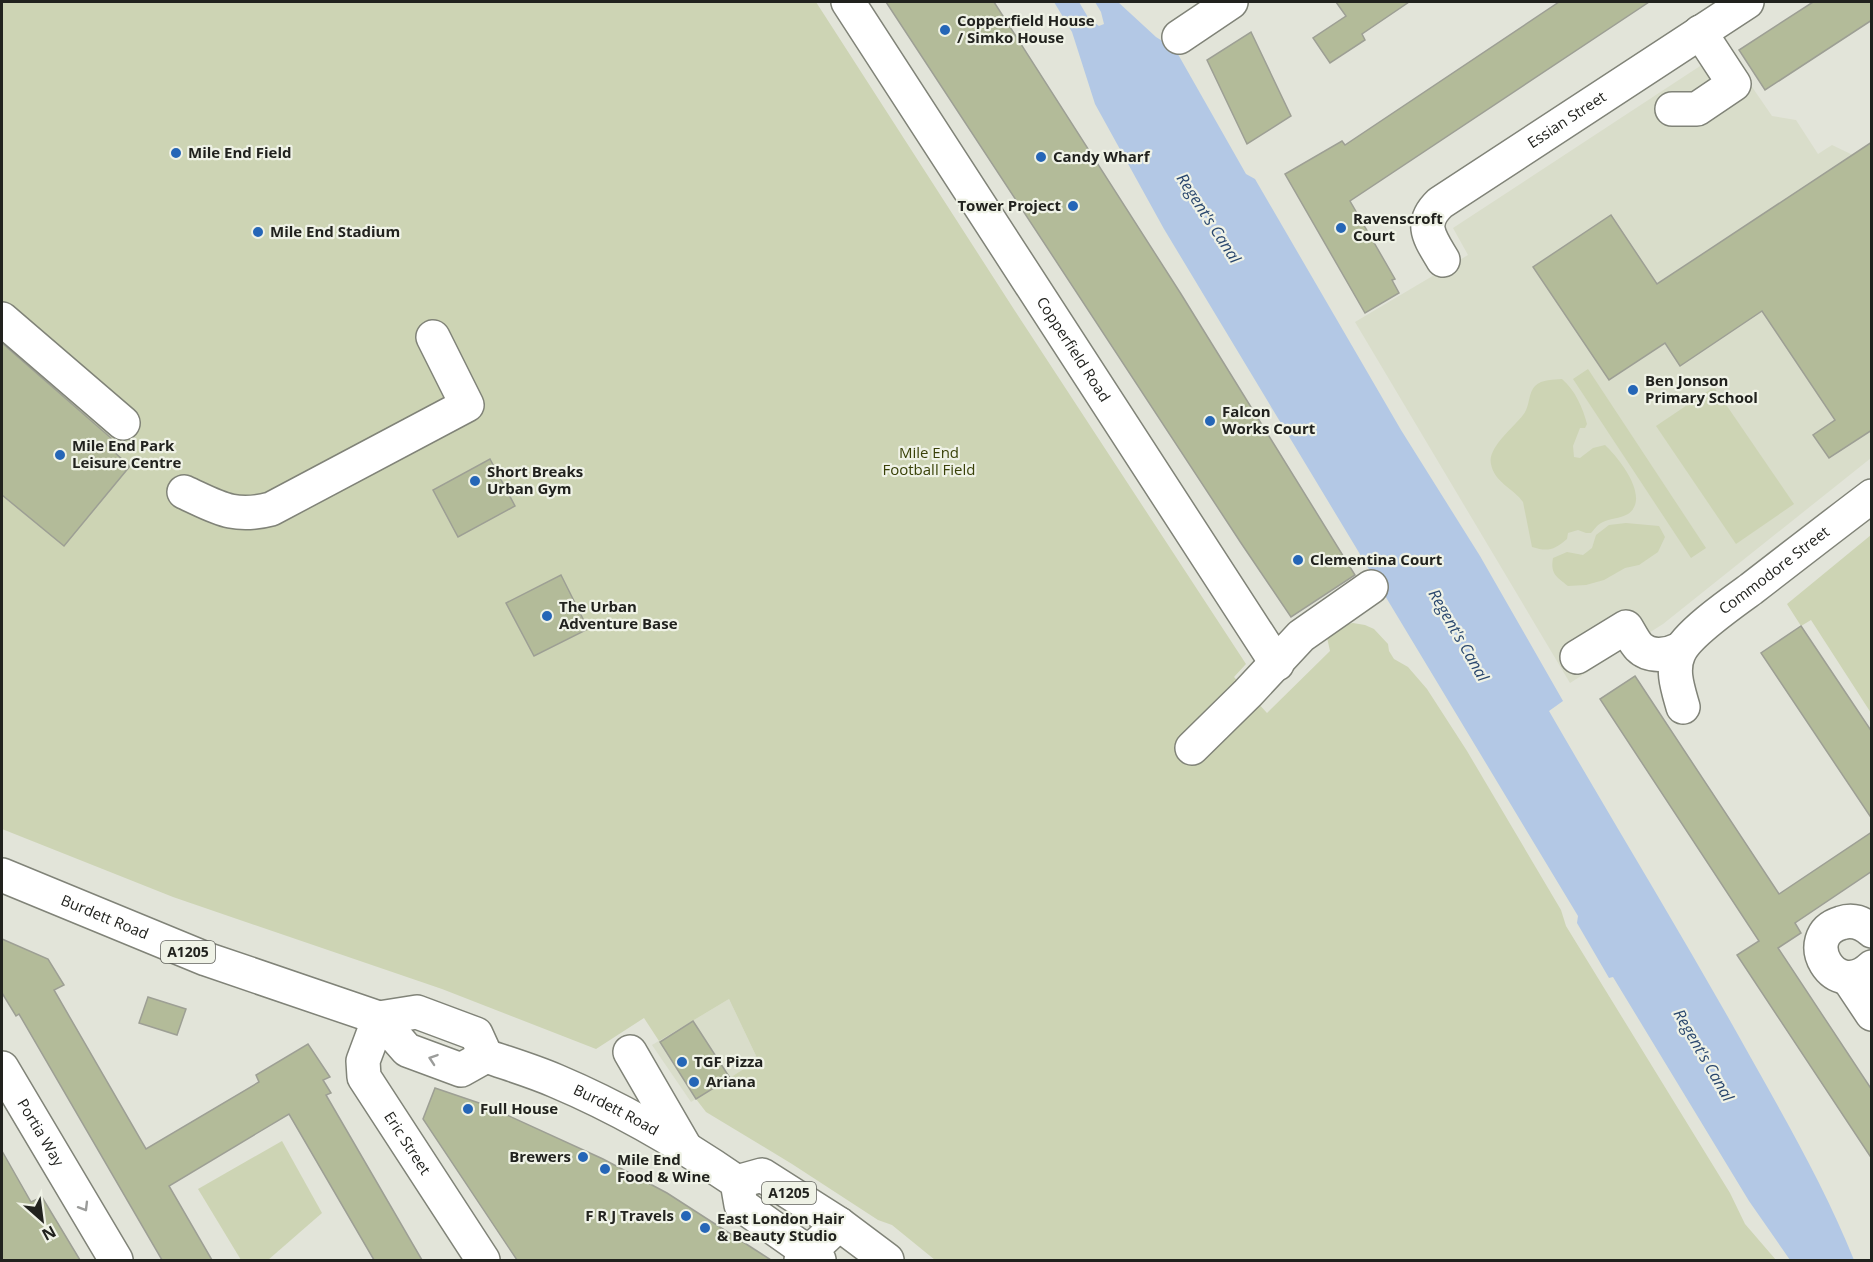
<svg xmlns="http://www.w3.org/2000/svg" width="1873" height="1262" font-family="'Open Sans',sans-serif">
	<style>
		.built { fill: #d9ddca }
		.green { fill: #cdd4b4 }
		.water { fill: #b3c8e5 }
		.building { fill: #b3bb99; stroke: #9d9f94; stroke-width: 1.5 }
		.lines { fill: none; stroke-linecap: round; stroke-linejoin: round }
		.minor-casing { stroke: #808378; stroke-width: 36 }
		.major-casing { stroke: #808378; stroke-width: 36 }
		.minor { stroke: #fff; stroke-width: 33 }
		.major { stroke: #fff; stroke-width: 33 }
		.oneway { stroke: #9b9c9a }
		.poi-dot { fill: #2566b7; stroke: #eff2e6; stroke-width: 2 }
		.labels { text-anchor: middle; stroke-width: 4.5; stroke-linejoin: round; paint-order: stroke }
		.shield { fill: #eff2e6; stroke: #5f605a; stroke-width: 1.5 }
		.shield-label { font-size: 14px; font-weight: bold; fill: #21221e }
		.poi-label { font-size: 15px; font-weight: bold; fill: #21221e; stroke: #eff2e6; text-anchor: start }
		.street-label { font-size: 15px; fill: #21221e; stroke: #eff2e6 }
		.park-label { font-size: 15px; fill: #394108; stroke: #eff2e6 }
		.water-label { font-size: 16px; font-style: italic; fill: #28466d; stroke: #eff2e6 }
	</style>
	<rect width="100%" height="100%" fill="#e2e4d9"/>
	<g class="built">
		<polygon points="1726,49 1772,116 1796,120 1818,154 1832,145 1859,158 1871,149 1871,458 1663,624 1570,683 1355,322 1468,255 1453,228"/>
		<polygon points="729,999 758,1060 691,1102 652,1045"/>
	</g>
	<g class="green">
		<polygon points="2,2 816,2 1015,311 1246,664 1234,677 1267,713 1330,651 1326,633 1338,626 1353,623 1365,625 1374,629 1388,644 1389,651 1394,659 1408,667 1427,689 1467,751 1561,910 1566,926 1730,1193 1745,1224 1776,1260 935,1260 892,1225 878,1220 792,1164 706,1112 696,1099 758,1060 729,999 659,1041 644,1018 596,1049 442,989 173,897 2,829"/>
		<polygon points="1588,369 1706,548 1691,558 1573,379"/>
		<path d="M1562,379C1575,390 1583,408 1587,424L1585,428H1580L1573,446L1574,457L1580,458L1593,448L1605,445C1619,458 1651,498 1628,514C1620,519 1609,518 1601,523C1597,525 1594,530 1591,533H1586L1578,530L1568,533L1567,539C1554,550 1548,552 1532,547L1523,502C1514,489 1494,482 1491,464C1487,448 1514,427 1523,415C1530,407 1528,393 1535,386C1542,379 1554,380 1562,379Z"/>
		<polygon points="1714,387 1794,504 1736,544 1656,426"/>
		<path d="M1626,523L1659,526L1665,537L1658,552L1639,565L1625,568L1604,580L1586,585L1568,586C1557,577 1550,574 1553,558L1567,552L1583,555L1592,548L1596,535L1609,525Z"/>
		<polygon points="1871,535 1871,713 1811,620 1801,626 1787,604"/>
		<polygon points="282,1141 322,1213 268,1260 241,1260 198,1189"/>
	</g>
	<path class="water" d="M1054,2H1079L1089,19L1099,26L1104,24L1101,12L1095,2H1118L1156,37L1175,49L1246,174L1255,179L1401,430L1480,556L1563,701L1549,711C1616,827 1686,941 1751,1058C1788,1124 1826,1190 1854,1260H1790L1749,1201L1613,977L1609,978L1577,923L1578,916L1164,229L1095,104L1072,32Z"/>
	<g class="building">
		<polygon points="886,2 994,2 1181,294 1355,575 1291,617 1241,543"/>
		<polygon points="1336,2 1409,2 1362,34 1365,40 1330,63 1313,38 1346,16"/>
		<polygon points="1559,2 1649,2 1350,201 1395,279 1392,280 1399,293 1365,313 1285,174 1342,141 1345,145"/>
		<polygon points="1813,2 1872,2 1872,20 1765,90 1739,50"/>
		<polygon points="1251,32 1291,116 1247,144 1207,60"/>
		<polygon points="1872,142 1872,430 1829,458 1813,435 1835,420 1762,311 1680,366 1665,343 1609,380 1533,267 1611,215 1657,284"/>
		<polygon points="2,343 111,438 106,445 130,466 64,546 2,495"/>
		<polygon points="490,459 515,506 458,537 433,490"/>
		<polygon points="561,575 588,629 534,656 506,603"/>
		<polygon points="1801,626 1872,732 1872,819 1761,653"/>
		<polygon points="1635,676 1779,894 1872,832 1872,871 1795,923 1801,933 1778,948 1872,1090 1872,1159 1737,955 1759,941 1600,699"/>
		<polygon points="2,939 48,959 64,985 54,990 146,1149 259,1082 256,1075 308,1044 330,1077 323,1080 331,1093 326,1095 422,1260 374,1260 289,1114 169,1186 212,1260 162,1260 19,1014 16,1016 2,993"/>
		<polygon points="148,997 186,1009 177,1035 139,1023"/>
		<polygon points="693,1021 730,1078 696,1099 660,1042"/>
		<polygon points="435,1088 485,1105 603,1159 667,1193 771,1260 517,1260 423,1119"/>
		<polygon points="2,1151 31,1202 42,1197 80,1260 2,1260"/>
	</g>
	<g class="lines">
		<g class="minor-casing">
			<g id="minor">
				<path id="s1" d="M848,2L1277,664"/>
				<polyline points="1179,37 1231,2"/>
				<polyline points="1672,109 1697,109 1734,84 1700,32"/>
				<path id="s2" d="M1443,260C1430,238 1418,224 1440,203L1747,2"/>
				<polyline points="2,319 123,423"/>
				<path d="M184,492C217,507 233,519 271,509L467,405L433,337"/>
				<path d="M1577,657L1626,627C1630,633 1634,642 1639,647C1650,658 1668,655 1680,649"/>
				<path id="s3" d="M1683,707C1678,689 1671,670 1679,653C1687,634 1733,602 1751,589C1791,558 1831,527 1872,496"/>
				<polyline points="1192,748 1248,693 1301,636 1371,587"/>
				<path d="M1872,931C1863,923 1853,919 1841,923C1797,936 1834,1003 1872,967"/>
				<polyline points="1848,978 1872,1014"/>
				<path id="s4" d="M379,1018L363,1061L364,1077L483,1260"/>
				<polyline points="630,1052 685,1147"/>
				<path id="s5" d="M2,1068L116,1260"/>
				<polyline points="801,1260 839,1224"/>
			</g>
		</g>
		<g class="major-casing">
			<g id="major">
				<path id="s6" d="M2,875L206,959L379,1018L417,1012L476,1034L486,1056C509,1064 533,1071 556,1081C620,1108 680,1143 737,1182L741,1205L819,1260"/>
				<polyline points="379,1018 407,1050 461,1070 486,1056"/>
				<polyline points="737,1182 762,1175 839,1224 887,1260"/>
			</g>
		</g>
		<use href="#minor" class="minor"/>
		<use href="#major" class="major"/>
	</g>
	<defs><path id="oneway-chevron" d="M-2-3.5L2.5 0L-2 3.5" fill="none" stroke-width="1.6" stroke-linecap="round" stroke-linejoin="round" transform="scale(1.5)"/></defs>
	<g class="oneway">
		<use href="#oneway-chevron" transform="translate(433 1059) rotate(-161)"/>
		<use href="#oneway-chevron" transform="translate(84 1207) rotate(59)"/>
	</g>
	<g class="poi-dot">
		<circle cx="945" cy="30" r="6"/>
		<circle cx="176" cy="153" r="6"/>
		<circle cx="1041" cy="157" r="6"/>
		<circle cx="1073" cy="206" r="6"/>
		<circle cx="1341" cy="228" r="6"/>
		<circle cx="258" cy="232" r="6"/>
		<circle cx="1633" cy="390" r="6"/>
		<circle cx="1210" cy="421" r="6"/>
		<circle cx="60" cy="455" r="6"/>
		<circle cx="475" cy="481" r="6"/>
		<circle cx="1298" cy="560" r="6"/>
		<circle cx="547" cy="616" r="6"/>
		<circle cx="682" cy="1062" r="6"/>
		<circle cx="694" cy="1082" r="6"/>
		<circle cx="468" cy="1109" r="6"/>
		<circle cx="583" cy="1157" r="6"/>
		<circle cx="605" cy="1169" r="6"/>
		<circle cx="686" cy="1216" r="6"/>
		<circle cx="705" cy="1228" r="6"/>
	</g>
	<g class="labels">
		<g class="shield">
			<rect x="161" y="941" width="54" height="22" rx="4.5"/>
			<rect x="762" y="1182" width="54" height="22" rx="4.5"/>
		</g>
		<g class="shield-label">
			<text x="188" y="957">A1205</text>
			<text x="789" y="1198">A1205</text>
		</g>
		<g class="poi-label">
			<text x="957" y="26">Copperfield House<tspan x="957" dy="17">/ Simko House</tspan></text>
			<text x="188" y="158">Mile End Field</text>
			<text x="1053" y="162">Candy Wharf</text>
			<text x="1061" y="211" text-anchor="end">Tower Project</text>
			<text x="1353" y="224">Ravenscroft<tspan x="1353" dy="17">Court</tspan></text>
			<text x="270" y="237">Mile End Stadium</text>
			<text x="1645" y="386">Ben Jonson<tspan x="1645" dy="17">Primary School</tspan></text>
			<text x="1222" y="417">Falcon<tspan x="1222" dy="17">Works Court</tspan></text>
			<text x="72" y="451">Mile End Park<tspan x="72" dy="17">Leisure Centre</tspan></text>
			<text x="487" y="477">Short Breaks<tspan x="487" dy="17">Urban Gym</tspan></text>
			<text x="1310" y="565">Clementina Court</text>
			<text x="559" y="612">The Urban<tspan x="559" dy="17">Adventure Base</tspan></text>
			<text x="694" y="1067">TGF Pizza</text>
			<text x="706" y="1087">Ariana</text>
			<text x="480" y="1114">Full House</text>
			<text x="571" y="1162" text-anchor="end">Brewers</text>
			<text x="617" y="1165">Mile End<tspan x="617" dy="17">Food &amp; Wine</tspan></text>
			<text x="674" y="1221" text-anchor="end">F R J Travels</text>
			<text x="717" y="1224">East London Hair<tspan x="717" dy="17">&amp; Beauty Studio</tspan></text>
		</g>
		<g class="street-label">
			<text dy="5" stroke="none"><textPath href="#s2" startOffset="216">Essian Street</textPath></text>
			<text dy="5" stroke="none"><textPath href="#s1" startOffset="414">Copperfield Road</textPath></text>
			<text dy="5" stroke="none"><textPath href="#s3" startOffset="182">Commodore Street</textPath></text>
			<text dy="5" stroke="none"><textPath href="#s6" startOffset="111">Burdett Road</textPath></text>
			<text dy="5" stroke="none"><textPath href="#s6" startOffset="670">Burdett Road</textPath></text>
			<text dy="5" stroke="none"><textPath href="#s5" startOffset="75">Portia Way</textPath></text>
			<text dy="5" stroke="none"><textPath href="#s4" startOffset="141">Eric Street</textPath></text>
		</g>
		<g class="park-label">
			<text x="929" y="458">Mile End<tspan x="929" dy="17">Football Field</tspan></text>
		</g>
		<g class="water-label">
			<text transform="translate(1209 218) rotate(57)" y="6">Regent's Canal</text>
			<text transform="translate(1459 635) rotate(60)" y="6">Regent's Canal</text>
			<text transform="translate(1704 1055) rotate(60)" y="6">Regent's Canal</text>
		</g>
	</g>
	<rect width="1873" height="1262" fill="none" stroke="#21221e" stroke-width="6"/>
	<g transform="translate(42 1220) rotate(152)" stroke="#eff2e6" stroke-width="4.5" paint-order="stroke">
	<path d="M0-4.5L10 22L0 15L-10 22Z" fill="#21221e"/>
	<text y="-9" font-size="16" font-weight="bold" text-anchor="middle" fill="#21221e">N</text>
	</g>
</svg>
